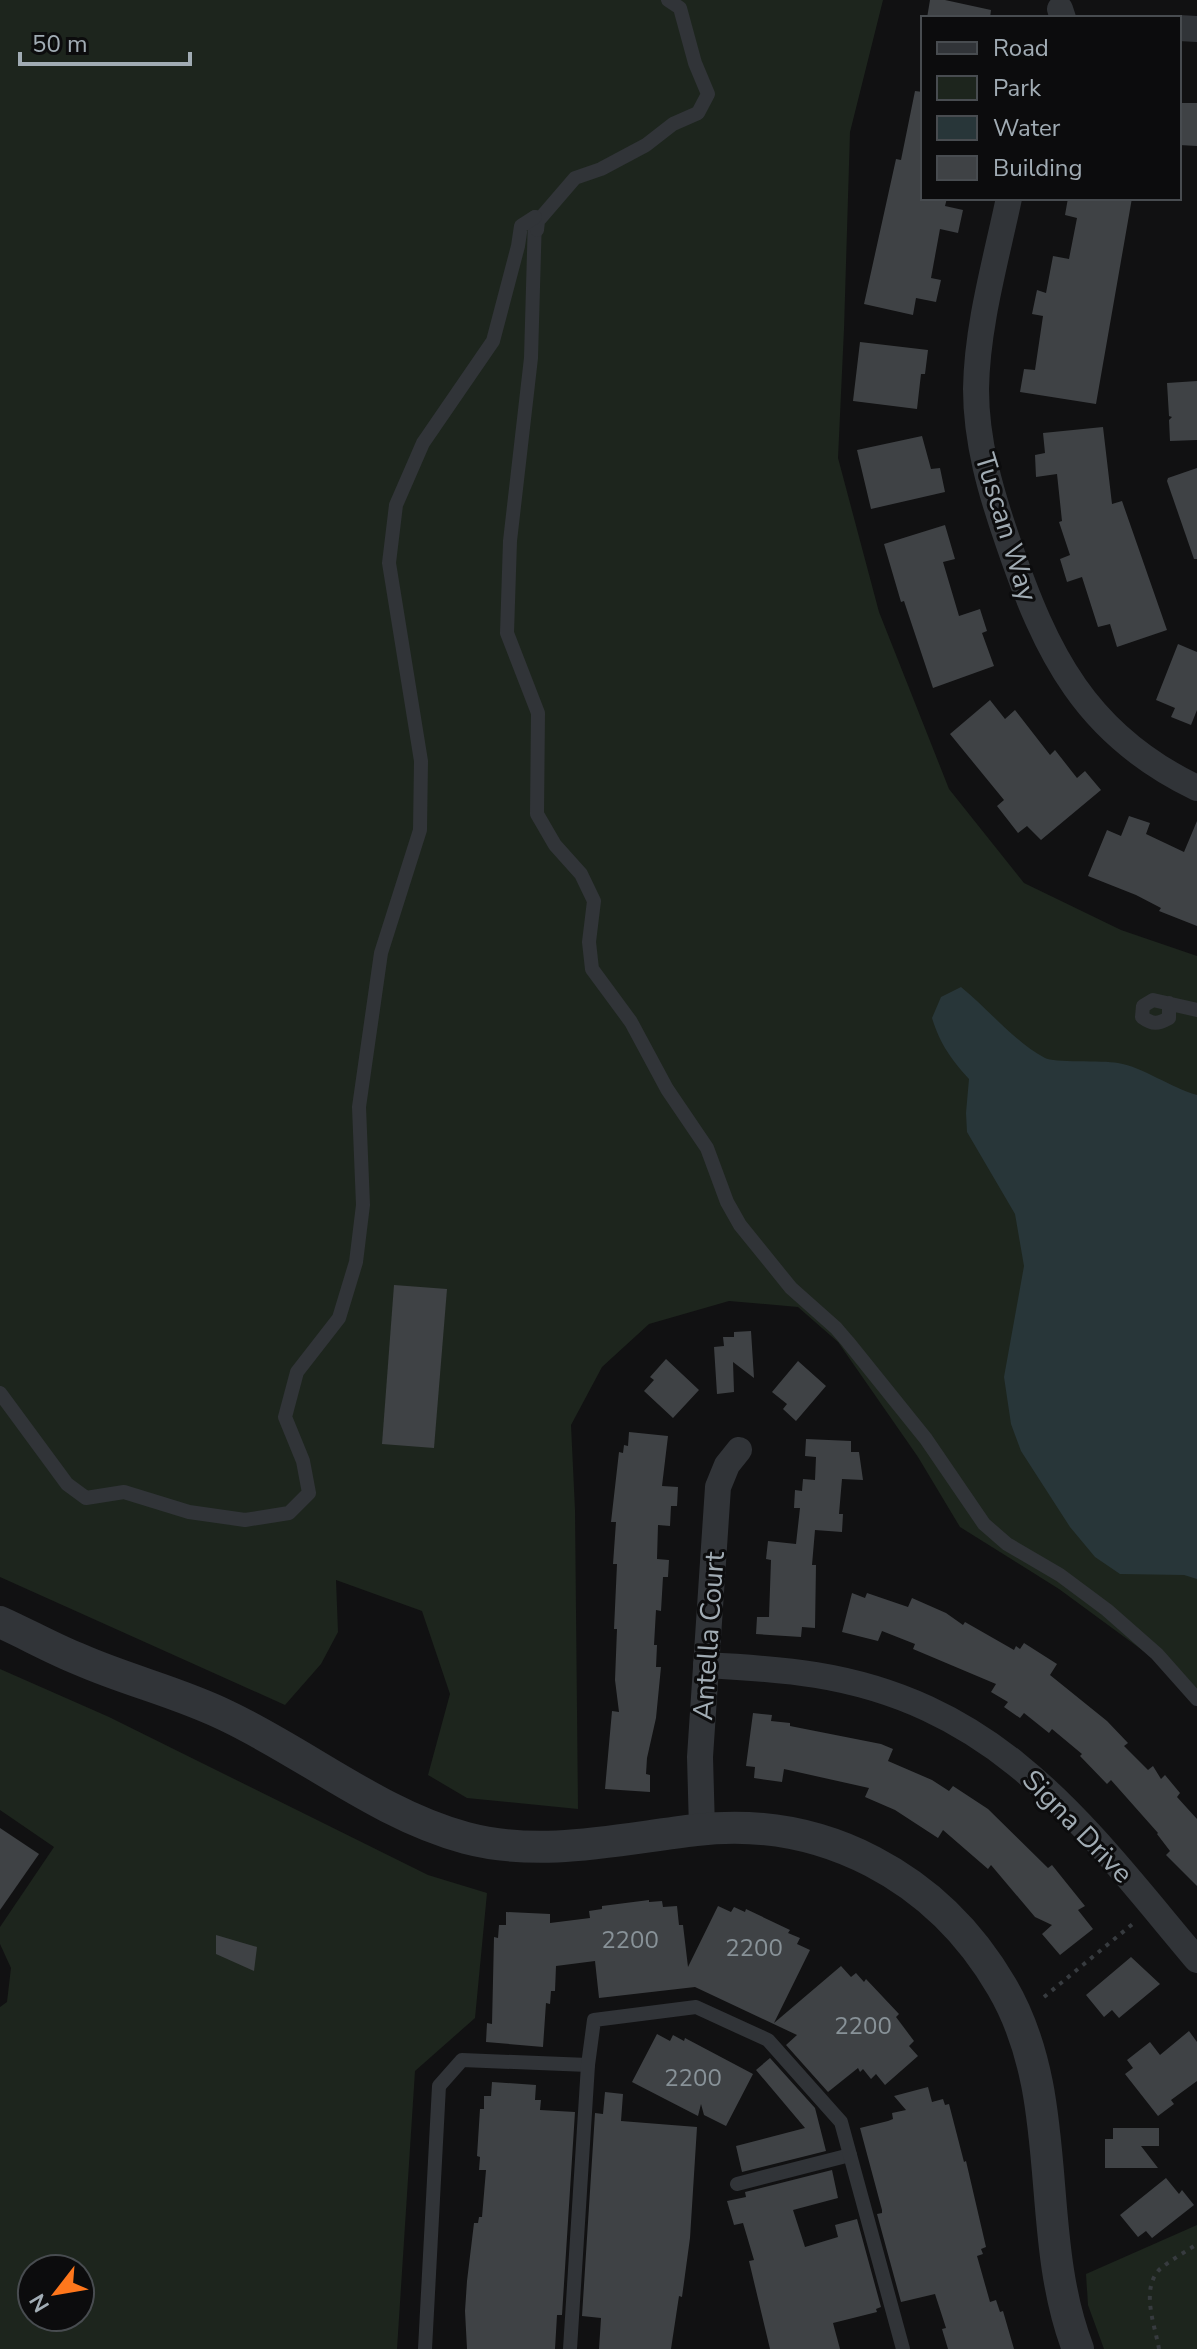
<svg xmlns="http://www.w3.org/2000/svg" width="1197" height="2349" font-family="'Nunito Sans',sans-serif">
	<style>
		.green { fill: #1d251d; fill-rule: evenodd }
		.water { fill: #283639 }
		.building { fill: #3f4245 }
		.lines { fill: none; stroke-linecap: round; stroke-linejoin: round }
		.path { stroke: #373b3f; stroke-width: 4; stroke-dasharray: 4 6; stroke-linecap: butt }
		.service { stroke: #313438; stroke-width: 14 }
		.minor { stroke: #313438; stroke-width: 26 }
		.tertiary { stroke: #313438; stroke-width: 32 }
		.labels { text-anchor: middle; stroke-width: 6; stroke-linejoin: round; paint-order: stroke }
		.number-label { font-size: 24px; fill: #889298 }
		.street-label { font-size: 28px; fill: #a1acb4; stroke: #0c0c0d }
	</style>
	<rect width="100%" height="100%" fill="#111112"/>
	<g class="green">
		<polygon points="0,0 883,0 850,132 844,329 838,458 879,612 949,789 1024,883 1121,930 1197,956 1197,1706 1157,1661 1059,1589 960,1527 918,1457 838,1342 798,1307 729,1301 649,1324 602,1367 571,1425 575,1510 578,1809 467,1798 428,1775 450,1694 422,1611 336,1580 338,1632 321,1664 285,1705 0,1577"/>
		<path d="M0,1669L109,1717L428,1875L487,1893L475,2018L415,2071L397,2349H0V2007L7,2002L11,1968L0,1944V1927L54,1847L0,1810ZM32,2269H80V2317H32Z"/>
		<polygon points="1197,2225 1197,2349 1104,2349 1088,2305 1086,2274"/>
	</g>
	<path class="water" d="M961,987C987,1008 1016,1043 1045,1058C1053,1063 1102,1060 1118,1063C1143,1067 1171,1088 1197,1095V1579L1184,1575L1120,1574L1095,1557L1070,1527L1021,1451L1011,1424L1004,1377L1024,1266L1015,1214L967,1132L966,1113L969,1079C951,1059 940,1044 932,1018L941,997Z"/>
	<g class="building">
		<polygon points="930,0 945,0 991,10 990,18 927,18"/>
		<polygon points="915,91 923,92 923,198 947,198 945,206 963,210 958,233 940,229 931,278 941,280 936,302 916,298 913,315 864,304 896,159 901,160"/>
		<polygon points="1179,103 1197,103 1197,146 1179,145"/>
		<polygon points="1068,198 1132,198 1096,404 1020,392 1024,369 1035,370 1043,316 1032,314 1037,290 1046,293 1053,256 1069,259 1077,218 1065,215"/>
		<polygon points="860,342 928,350 925,374 921,374 917,409 853,401"/>
		<polygon points="1197,381 1197,440 1170,441 1169,420 1172,417 1169,416 1167,383"/>
		<polygon points="1103,427 1112,504 1122,501 1167,630 1117,647 1110,624 1098,627 1082,577 1067,582 1060,559 1070,555 1059,522 1062,521 1057,474 1036,477 1035,455 1045,453 1043,433"/>
		<polygon points="922,436 931,469 940,468 945,492 871,509 857,450"/>
		<polygon points="1197,468 1197,559 1194,559 1167,481 1168,478"/>
		<polygon points="945,525 955,559 943,562 959,616 980,609 987,631 982,633 994,666 933,688 904,601 901,602 884,544"/>
		<polygon points="1178,644 1197,652 1197,710 1191,725 1171,717 1175,708 1156,700"/>
		<polygon points="990,700 1005,719 1015,710 1050,755 1055,750 1077,778 1085,771 1101,790 1041,840 1027,826 1018,833 997,806 1004,800 950,734"/>
		<polygon points="1129,816 1150,823 1146,834 1184,852 1197,821 1197,926 1159,911 1161,908 1136,895 1088,876 1107,830 1121,836"/>
		<polygon points="394,1285 447,1289 434,1448 382,1444"/>
		<polygon points="751,1331 754,1378 733,1362 734,1392 717,1394 714,1347 724,1346 723,1337 734,1337 734,1332"/>
		<polygon points="666,1359 699,1390 673,1418 644,1391 654,1380 650,1377"/>
		<polygon points="798,1361 826,1386 796,1421 783,1409 787,1404 772,1392"/>
		<polygon points="629,1432 668,1436 662,1486 678,1487 677,1506 671,1506 670,1526 658,1525 657,1559 669,1560 668,1577 663,1577 661,1611 656,1610 654,1645 657,1645 656,1667 661,1667 656,1718 647,1758 646,1774 650,1775 650,1792 605,1789 612,1711 619,1712 615,1680 617,1629 614,1629 617,1564 613,1564 616,1522 611,1522 619,1452 623,1453 624,1445 628,1446"/>
		<polygon points="806,1439 851,1441 851,1452 859,1452 863,1480 842,1479 839,1514 843,1514 842,1532 815,1530 812,1565 816,1565 815,1628 802,1627 801,1637 756,1634 757,1617 769,1617 771,1560 766,1559 768,1541 796,1544 800,1508 794,1508 795,1490 802,1491 803,1479 815,1480 816,1457 805,1456"/>
		<polygon points="852,1593 865,1598 867,1593 908,1607 912,1598 946,1613 963,1625 965,1622 1014,1650 1016,1646 1020,1649 1024,1643 1057,1664 1050,1675 1107,1721 1128,1743 1124,1746 1148,1770 1153,1766 1161,1779 1165,1775 1180,1793 1177,1797 1197,1819 1197,1886 1166,1855 1170,1851 1157,1834 1158,1833 1111,1780 1107,1784 1080,1756 1082,1754 1052,1729 1049,1733 1024,1713 1020,1718 1004,1707 1008,1702 991,1692 996,1684 913,1649 915,1644 882,1631 878,1641 842,1632"/>
		<polygon points="753,1713 772,1715 771,1721 790,1723 790,1726 881,1744 893,1749 888,1761 932,1780 949,1791 953,1786 988,1809 1048,1868 1052,1865 1085,1906 1078,1910 1093,1929 1060,1955 1042,1934 1052,1925 1035,1917 991,1865 988,1869 943,1830 938,1838 895,1810 865,1797 869,1788 784,1769 782,1782 754,1778 755,1767 746,1766"/>
		<polygon points="0,1828 39,1854 0,1910"/>
		<polygon points="649,1900 649,1902 662,1901 663,1907 677,1906 679,1925 683,1925 688,1967 718,1906 731,1912 734,1907 745,1912 746,1909 790,1930 788,1933 800,1938 797,1944 810,1950 774,2023 841,1966 851,1977 856,1973 864,1982 866,1979 899,2014 896,2017 914,2041 909,2046 918,2056 885,2085 876,2074 871,2079 863,2069 860,2072 858,2068 828,2092 786,2045 797,2035 695,1987 599,1998 595,1961 556,1966 555,1991 551,1991 550,2004 546,2003 543,2047 486,2042 487,2023 492,2024 494,1937 498,1938 499,1925 506,1925 506,1912 550,1914 550,1923 590,1918 589,1911 602,1909 602,1906"/>
		<polygon points="216,1935 257,1947 254,1971 216,1954"/>
		<polygon points="1131,1957 1160,1984 1119,2018 1112,2010 1104,2017 1086,1995"/>
		<polygon points="1189,2031 1197,2042 1197,2081 1171,2100 1174,2104 1158,2116 1125,2074 1133,2068 1127,2060 1150,2042 1160,2055"/>
		<polygon points="657,2034 670,2041 673,2035 684,2041 685,2038 753,2074 726,2126 704,2115 701,2104 698,2116 632,2082"/>
		<polygon points="770,2058 815,2108 826,2151 742,2172 736,2146 805,2128 756,2070"/>
		<polygon points="492,2082 536,2085 535,2100 541,2100 540,2110 575,2112 562,2315 557,2315 555,2349 467,2349 465,2311 467,2281 474,2223 478,2223 479,2217 482,2217 486,2170 479,2170 480,2157 477,2156 480,2109 484,2109 484,2096 491,2096"/>
		<polygon points="928,2087 932,2102 943,2099 945,2105 949,2104 964,2162 966,2161 986,2247 981,2249 983,2254 977,2256 990,2302 996,2300 1000,2312 1003,2311 1014,2349 948,2349 942,2329 946,2328 935,2294 901,2302 877,2214 882,2213 882,2210 860,2128 888,2121 893,2119 892,2113 906,2110 894,2096"/>
		<polygon points="605,2092 623,2094 621,2121 697,2127 690,2238 682,2297 679,2296 671,2349 599,2349 601,2318 582,2316 595,2113 603,2114"/>
		<polygon points="1113,2128 1159,2128 1159,2146 1141,2146 1158,2168 1105,2168 1105,2139 1113,2139"/>
		<polygon points="832,2170 838,2198 793,2210 805,2247 838,2237 835,2225 857,2219 881,2307 876,2309 877,2312 833,2323 840,2349 770,2349 749,2261 754,2260 743,2223 734,2225 727,2201 746,2197 745,2192"/>
		<polygon points="1166,2178 1179,2194 1182,2190 1194,2205 1152,2238 1146,2231 1138,2237 1120,2215"/>
	</g>
	<g class="lines">
		<g class="path">
			<polyline points="1044,1997 1135,1922"/>
			<path d="M1159,2349C1155,2325 1140,2289 1160,2269C1171,2260 1185,2252 1197,2244"/>
		</g>
		<g class="service">
			<polyline points="535,217 531,358 510,541 507,633 538,713 537,814 555,845 581,874 594,901 589,942 592,969 631,1022 667,1089 707,1148 727,1202 740,1225 791,1288 836,1328 848,1342 926,1439 984,1524 1007,1544 1060,1575 1107,1610 1157,1654 1197,1699"/>
			<polyline points="537,230 538,221 575,178 601,169 646,145 673,124 698,113 708,94 695,63 680,8 668,0"/>
			<path d="M1169,1003V1018C1158,1024 1153,1025 1142,1017L1143,1006L1153,1000L1197,1010"/>
			<polyline points="0,1393 67,1484 86,1498 124,1492 189,1512 245,1520 289,1513 309,1493 303,1461 285,1417 297,1372 339,1318 356,1262 363,1205 359,1107 381,953 420,830 421,761 389,563 396,505 423,443 493,341 518,246 521,226 535,217"/>
			<polyline points="737,2184 850,2155"/>
			<polyline points="425,2349 439,2086 462,2060 588,2065"/>
			<polyline points="570,2349 588,2065 594,2020 696,2007 768,2040 841,2122 903,2349"/>
		</g>
		<g class="minor">
			<polyline points="1060,9 1063,18"/>
			<polyline points="1179,28 1197,29"/>
			<path d="M1009,198C996,260 977,325 976,389C976,442 991,493 1008,542C1046,654 1086,735 1197,788"/>
			<path d="M706,1665C743,1667 779,1669 816,1675C1001,1705 1085,1827 1197,1960"/>
			<polyline points="702,1829 700,1757 718,1487 727,1465 739,1450"/>
		</g>
		<path class="tertiary" d="M0,1622C27,1634 53,1649 81,1660C129,1681 181,1693 227,1716C307,1754 380,1815 466,1838C542,1858 619,1839 696,1830C823,1815 938,1877 1002,1987C1067,2098 1033,2232 1078,2349"/>
	</g>
	<g class="labels">
		<g class="number-label">
			<text x="630" y="1948">2200</text>
			<text x="754" y="1956">2200</text>
			<text x="863" y="2034">2200</text>
			<text x="693" y="2086">2200</text>
		</g>
		<g class="street-label">
			<text transform="translate(1007 527) rotate(73)" y="10">Tuscan Way</text>
			<text transform="translate(708 1636) rotate(-86)" y="10">Antella Court</text>
			<text transform="translate(1078 1826) rotate(46)" y="10">Signa Drive</text>
		</g>
	</g>
	<rect x="921" y="16" width="260" height="184" fill="#0c0c0d" stroke="#484c50" stroke-width="2"/>
	<rect x="937" y="42" width="40" height="12" fill="#313438" stroke="#484c50" stroke-width="2"/>
	<text x="993" y="56" font-size="24" fill="#a1acb4">Road</text>
	<rect x="937" y="76" width="40" height="24" fill="#1d251d" stroke="#484c50" stroke-width="2"/>
	<text x="993" y="96" font-size="24" fill="#a1acb4">Park</text>
	<rect x="937" y="116" width="40" height="24" fill="#283639" stroke="#484c50" stroke-width="2"/>
	<text x="993" y="136" font-size="24" fill="#a1acb4">Water</text>
	<rect x="937" y="156" width="40" height="24" fill="#3f4245" stroke="#484c50" stroke-width="2"/>
	<text x="993" y="176" font-size="24" fill="#a1acb4">Building</text>
	<g transform="translate(56 2293) rotate(239)"><circle r="38" fill="#0c0c0d" stroke="#484c50" stroke-width="2"/>
	<path d="M0-6L14 30L0 20L-14 30Z" fill="#ff771c"/>
	<text y="-12" font-size="22" font-weight="bold" text-anchor="middle" fill="#a1acb4">N</text>
	</g>
	<path d="M20 52v12h170v-12" fill="none" stroke="#a1acb4" stroke-width="4"/>
	<text x="32" y="52" font-size="24" fill="#a1acb4" stroke="#0c0c0d" stroke-width="6" paint-order="stroke">50 m</text>
</svg>
